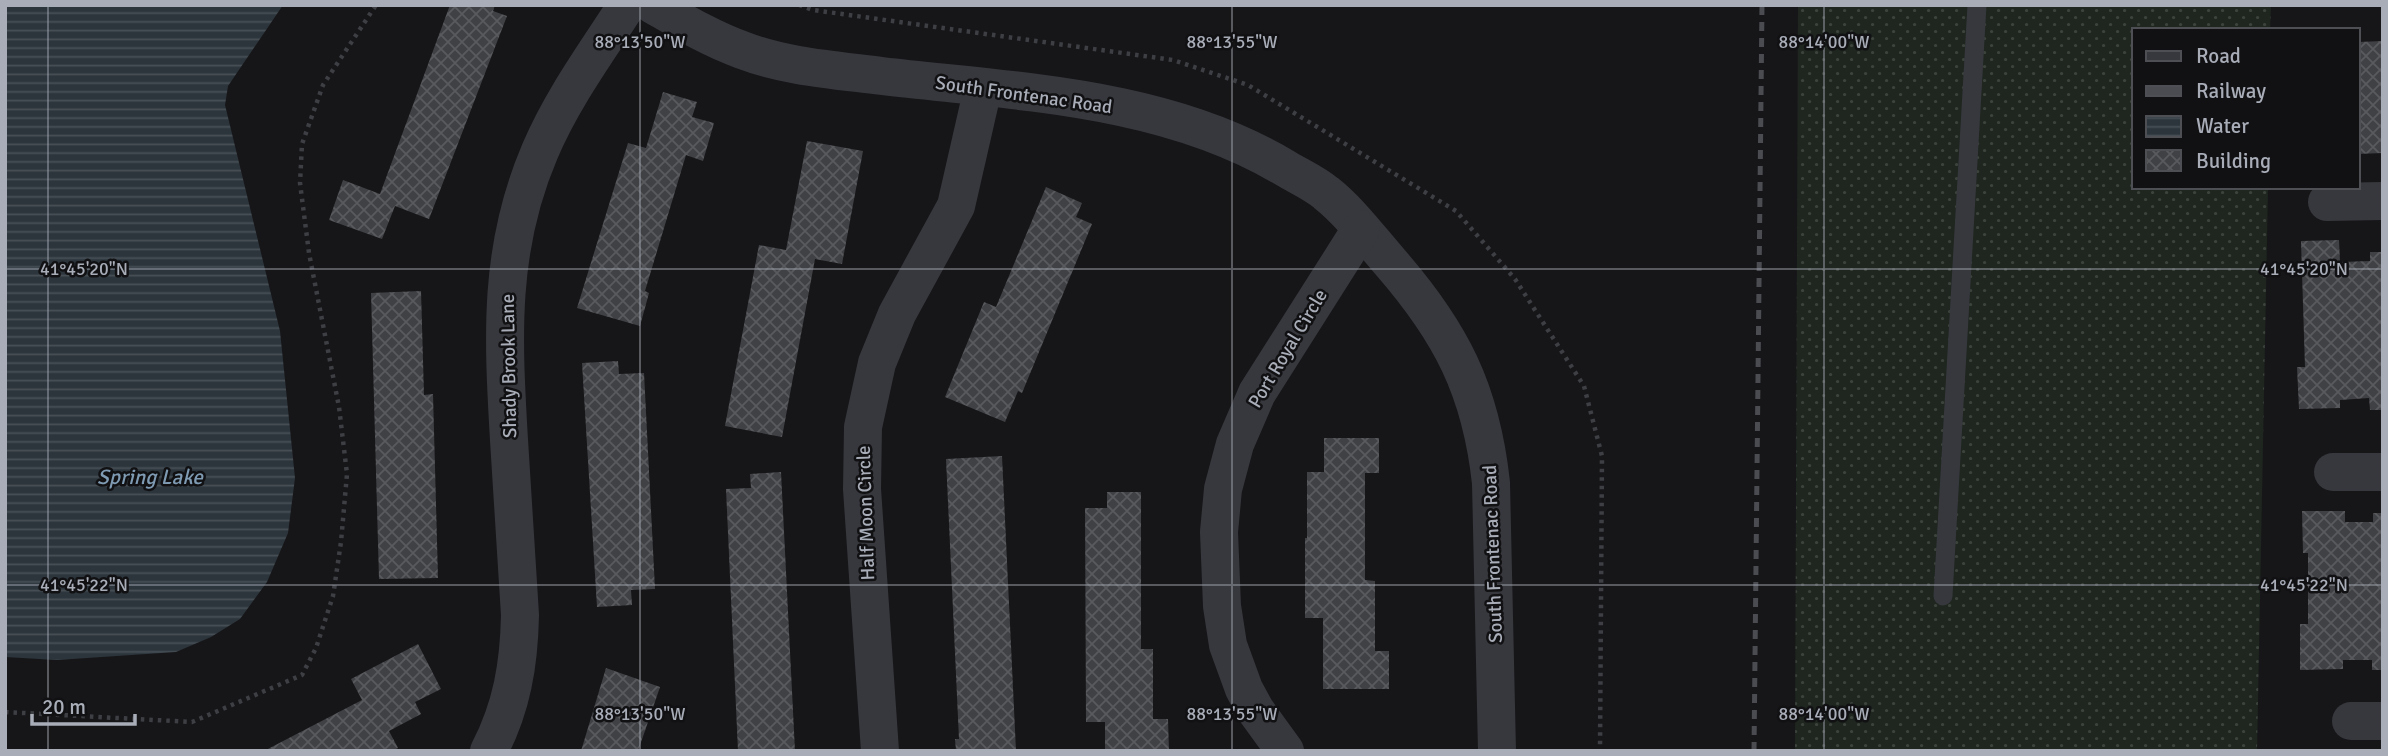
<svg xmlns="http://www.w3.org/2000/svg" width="2388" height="756" font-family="Signika,sans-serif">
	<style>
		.grass { fill: url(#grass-dots) }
		.water { fill: url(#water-rules) }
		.building { fill: url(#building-cross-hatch) }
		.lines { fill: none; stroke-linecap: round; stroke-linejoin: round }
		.path { stroke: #3d3f44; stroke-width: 4.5; stroke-dasharray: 3.5 5; stroke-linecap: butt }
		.lane { stroke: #37383d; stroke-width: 19 }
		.street { stroke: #37383d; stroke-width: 38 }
		.rail { stroke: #4a4c52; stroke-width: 5; stroke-dasharray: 9 7; stroke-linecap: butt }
		.ticks { fill: none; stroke: #a8adb8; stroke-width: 2; stroke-opacity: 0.45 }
		.labels { text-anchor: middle; stroke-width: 5; stroke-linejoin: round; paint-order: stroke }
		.street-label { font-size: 19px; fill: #a8adb8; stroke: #111113 }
		.water-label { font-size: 21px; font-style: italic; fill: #7f9bb3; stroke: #111113 }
		.ticks-label { font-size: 18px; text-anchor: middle; fill: #a8adb8; stroke: #111113; stroke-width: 5; stroke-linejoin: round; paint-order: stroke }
	</style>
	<defs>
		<pattern id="grass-dots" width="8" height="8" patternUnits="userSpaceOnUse" patternTransform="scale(1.75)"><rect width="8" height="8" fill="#1e261f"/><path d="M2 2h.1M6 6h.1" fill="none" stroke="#3c433d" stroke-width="1.8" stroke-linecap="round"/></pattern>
		<pattern id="water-rules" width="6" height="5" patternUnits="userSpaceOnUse" patternTransform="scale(1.75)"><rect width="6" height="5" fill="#2c353c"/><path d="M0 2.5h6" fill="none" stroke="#485056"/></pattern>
		<pattern id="building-cross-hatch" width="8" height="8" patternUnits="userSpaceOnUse" patternTransform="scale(1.75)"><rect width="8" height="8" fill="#404145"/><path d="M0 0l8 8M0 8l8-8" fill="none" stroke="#595a5e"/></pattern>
	</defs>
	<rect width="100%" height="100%" fill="#161618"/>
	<polygon class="grass" points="1798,5 2271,5 2270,30 2134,30 2134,187 2268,187 2257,751 1795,751"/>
	<polygon class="water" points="5,5 283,5 228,86 225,105 280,331 295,478 288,533 267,582 240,619 211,637 176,652 57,660 5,657"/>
	<g class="building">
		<polygon points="450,5 495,5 493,11 507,16 429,219 395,206 382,239 329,220 343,180 380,194"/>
		<polygon points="2383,41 2383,153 2358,154 2358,42"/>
		<polygon points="663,92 697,102 692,117 714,123 703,161 686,155 645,291 649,293 640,326 577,308 628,143 646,148"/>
		<polygon points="807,141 863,151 842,264 815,259 782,437 725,426 759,245 786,250"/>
		<polygon points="1046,187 1082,203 1076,217 1092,224 1022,393 1018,391 1005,422 945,397 984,302 996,307"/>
		<polygon points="2339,240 2340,262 2370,261 2370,252 2383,252 2383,410 2370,410 2369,398 2340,400 2340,408 2299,409 2297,367 2305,367 2301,241"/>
		<polygon points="421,291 424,395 433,394 438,578 379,579 371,293"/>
		<polygon points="618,361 619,374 644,373 655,589 631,590 632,605 597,607 582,363"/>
		<polygon points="1324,438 1379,438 1379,473 1365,473 1365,580 1375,581 1375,651 1389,651 1389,689 1323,689 1323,618 1305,618 1305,538 1307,538 1307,472 1324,472"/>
		<polygon points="1002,456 1016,751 956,751 955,739 959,739 946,459"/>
		<polygon points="781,472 795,751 738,751 726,489 751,488 750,474"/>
		<polygon points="1107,492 1141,492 1141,649 1153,649 1153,719 1168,719 1169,751 1105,751 1105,722 1086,722 1085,508 1107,508"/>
		<polygon points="2302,511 2345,511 2345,522 2373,522 2373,513 2383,513 2383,670 2372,670 2372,660 2343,660 2343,669 2300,670 2300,624 2308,624 2308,553 2303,553"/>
		<polygon points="418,644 441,689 415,702 421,714 389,731 398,748 392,751 264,751 362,700 351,679"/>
		<polygon points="606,668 660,687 638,751 581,751"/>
	</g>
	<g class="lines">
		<g class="path">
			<polyline points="799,5 813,10 1173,60 1248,85 1456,211 1515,279 1584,386 1602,456 1600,751"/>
			<polyline points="5,712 192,722 302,675 316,648 333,596 341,542 347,474 339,407 309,253 300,183 302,144 323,85 376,5"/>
		</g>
		<polyline class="lane" points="1943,596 1977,5"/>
		<g class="street">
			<path d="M653,5C681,21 711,39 742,50C786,67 835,70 882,76C1018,92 1164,96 1285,168C1298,176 1314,183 1326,193C1350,212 1370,239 1390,262C1451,332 1481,390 1491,483L1497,751"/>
			<polyline points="2327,202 2383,201"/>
			<polyline points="2333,472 2383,472"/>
			<polyline points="2351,721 2383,721"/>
			<path d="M489,751C512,707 519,664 520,615C516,557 513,498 509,440C503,337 498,249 540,151C562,99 596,53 627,5"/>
			<polyline points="880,751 862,489 863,427 877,363 897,314 956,206 983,88"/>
			<polyline points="1285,751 1256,711 1244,689 1228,645 1222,606 1219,532 1223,489 1235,444 1257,393 1361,229"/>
		</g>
		<polyline class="rail" points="1754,751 1762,5"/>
	</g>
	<path class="ticks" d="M48,5V751M640,5V751M1232,5V751M1824,5V751M5,269H2383M5,585H2383"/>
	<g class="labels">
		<g class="street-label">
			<text transform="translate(1024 94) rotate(8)" y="7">South Frontenac Road</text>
			<text transform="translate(1287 348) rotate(-59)" y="7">Port Royal Circle</text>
			<text transform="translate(508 366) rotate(-91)" y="7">Shady Brook Lane</text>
			<text transform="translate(865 513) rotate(-92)" y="7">Half Moon Circle</text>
			<text transform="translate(1492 554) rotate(-92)" y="7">South Frontenac Road</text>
		</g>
		<g class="water-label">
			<text x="150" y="484">Spring Lake</text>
		</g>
	</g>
	<g class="ticks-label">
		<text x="640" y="48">88°13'50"W</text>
		<text x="1232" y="48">88°13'55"W</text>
		<text x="1824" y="48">88°14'00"W</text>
		<text x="2304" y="275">41°45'20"N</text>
		<text x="84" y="275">41°45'20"N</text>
		<text x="2304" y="591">41°45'22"N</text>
		<text x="84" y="591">41°45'22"N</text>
		<text x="640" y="720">88°13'50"W</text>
		<text x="1232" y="720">88°13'55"W</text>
		<text x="1824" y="720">88°14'00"W</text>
	</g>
	<rect width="2388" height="756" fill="none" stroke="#a8adb8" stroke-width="14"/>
	<rect x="2132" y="28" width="228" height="161" fill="#111113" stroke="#4d4f55" stroke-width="2"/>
	<rect x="2146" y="51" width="35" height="10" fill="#37383d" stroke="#4d4f55" stroke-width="2"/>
	<text x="2196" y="63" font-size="21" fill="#a8adb8">Road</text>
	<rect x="2146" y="86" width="35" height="10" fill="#4a4c52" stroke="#4d4f55" stroke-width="2"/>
	<text x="2196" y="98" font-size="21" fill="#a8adb8">Railway</text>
	<rect x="2146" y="116" width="35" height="21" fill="url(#water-rules)" stroke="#4d4f55" stroke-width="2"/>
	<text x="2196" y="133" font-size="21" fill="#a8adb8">Water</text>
	<rect x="2146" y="150" width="35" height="21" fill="url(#building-cross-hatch)" stroke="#4d4f55" stroke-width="2"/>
	<text x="2196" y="168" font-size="21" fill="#a8adb8">Building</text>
	<path d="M32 714v10h103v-10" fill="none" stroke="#a8adb8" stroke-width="3.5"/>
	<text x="42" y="714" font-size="21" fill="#a8adb8" stroke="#111113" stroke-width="5" paint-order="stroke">20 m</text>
</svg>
